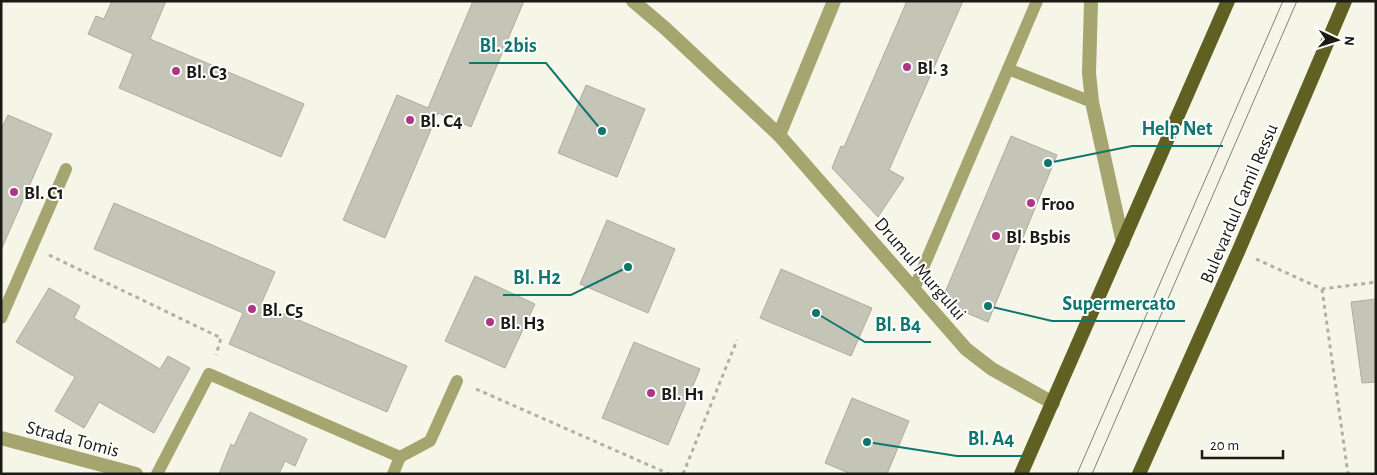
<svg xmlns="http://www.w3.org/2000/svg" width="1377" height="475" font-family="'Alegreya Sans',sans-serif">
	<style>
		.building { fill: #c5c5b7; stroke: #adad9f }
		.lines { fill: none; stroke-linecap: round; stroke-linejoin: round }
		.path { stroke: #b0b0a5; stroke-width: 3; stroke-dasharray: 4 4; stroke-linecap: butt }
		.service { stroke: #a5a570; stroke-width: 12 }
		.minor { stroke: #a5a570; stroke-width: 14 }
		.primary { stroke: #616023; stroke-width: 14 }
		.tram { stroke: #818178; stroke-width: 1 }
		.poi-dot { fill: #af3589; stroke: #fff; stroke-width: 2 }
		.labels { text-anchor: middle; stroke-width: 4; stroke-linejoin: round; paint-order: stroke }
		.poi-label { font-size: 19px; font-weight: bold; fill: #1b1b16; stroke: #fff; text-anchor: start }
		.street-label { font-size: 19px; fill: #1b1b16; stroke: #fff }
		.leader { fill: none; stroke: #0f766e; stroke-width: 2 }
		.callout-dot { fill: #0f766e; stroke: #fff; stroke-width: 2 }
		.callout-label { font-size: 20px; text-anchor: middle; font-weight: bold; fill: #0f766e; stroke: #fff; stroke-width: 4; stroke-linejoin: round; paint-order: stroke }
	</style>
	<rect width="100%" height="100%" fill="#f6f6e8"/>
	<g class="building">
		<polygon points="112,1 166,1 150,39 304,104 281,157 119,88 133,54 88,34 96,16 104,19"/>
		<polygon points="473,1 524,1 471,127 438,113 385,238 343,220 397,95 428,108"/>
		<polygon points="907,1 963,1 889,170 904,178 878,217 832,168 841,146 844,147"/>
		<polygon points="586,85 645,109 617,177 558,153"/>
		<polygon points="8,115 52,134 1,250 1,129"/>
		<polygon points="1011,136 1057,155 988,322 941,302"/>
		<polygon points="114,203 275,272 261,304 407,366 387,412 229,344 243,313 94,249"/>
		<polygon points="607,220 675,249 648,313 580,284"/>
		<polygon points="781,269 872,308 851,356 760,318"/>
		<polygon points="475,276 535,304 505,368 445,341"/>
		<polygon points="49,288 80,306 74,318 160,369 168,356 190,368 154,433 99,402 84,428 55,411 75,377 16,342"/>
		<polygon points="1376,299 1376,382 1362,383 1351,302"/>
		<polygon points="634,342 700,369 668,445 602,418"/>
		<polygon points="852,398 909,421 887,474 851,474 825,463"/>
		<polygon points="250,412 307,439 295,466 285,461 279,474 219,474 231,444 234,446"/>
	</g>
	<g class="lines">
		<g class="path">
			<polyline points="49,255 221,338 216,355"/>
			<polyline points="1256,259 1322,289 1376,282"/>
			<polyline points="1322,289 1348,474"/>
			<polyline points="476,389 669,474"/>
			<polyline points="683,474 737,340"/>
		</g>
		<g class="service">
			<polyline points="1008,69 1092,102"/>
			<polyline points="914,289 1037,1"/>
			<polyline points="1,318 66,169"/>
			<polyline points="157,474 209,374 400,457"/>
			<polyline points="393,474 400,457 430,441 457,381"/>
		</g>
		<g class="minor">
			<polyline points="633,1 666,29 779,135 966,349 992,369 1053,403"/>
			<polyline points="1091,1 1089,73 1092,102 1123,243"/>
			<polyline points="779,135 834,1"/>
			<polyline points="1,438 136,474"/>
		</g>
		<g class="primary">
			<polyline points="1021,474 1228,1"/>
			<polyline points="1139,474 1238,252 1345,1"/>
		</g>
		<g class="tram">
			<polyline points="1077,474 1283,1"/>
			<polyline points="1092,474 1297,1"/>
		</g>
	</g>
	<g class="poi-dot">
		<circle cx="907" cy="67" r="5"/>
		<circle cx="176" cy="71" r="5"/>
		<circle cx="410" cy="120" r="5"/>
		<circle cx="14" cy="192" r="5"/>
		<circle cx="1031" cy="203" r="5"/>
		<circle cx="996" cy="236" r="5"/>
		<circle cx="252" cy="309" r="5"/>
		<circle cx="490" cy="322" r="5"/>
		<circle cx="651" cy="393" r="5"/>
	</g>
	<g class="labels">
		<g class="poi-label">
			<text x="917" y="74">Bl. 3</text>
			<text x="186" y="78">Bl. C3</text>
			<text x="420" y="127">Bl. C4</text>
			<text x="24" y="199">Bl. C1</text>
			<text x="1041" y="210">Froo</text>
			<text x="1006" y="243">Bl. B5bis</text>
			<text x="262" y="316">Bl. C5</text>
			<text x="500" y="329">Bl. H3</text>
			<text x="661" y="400">Bl. H1</text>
		</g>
		<g class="street-label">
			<text transform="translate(1238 203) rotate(-67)" y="7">Bulevardul Camil Ressu</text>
			<text transform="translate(921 268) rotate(49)" y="7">Drumul Murgului</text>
			<text transform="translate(73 438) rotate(15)" y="7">Strada Tomis</text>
		</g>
	</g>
	<path class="leader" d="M602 131L546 63H469M1048 163L1132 146H1223M628 267L571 295H503M988 306L1052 321H1185M816 313L865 342H931M867 442L957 456H1024"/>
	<g class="callout-dot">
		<circle cx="602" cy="131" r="5"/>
		<circle cx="1048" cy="163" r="5"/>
		<circle cx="628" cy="267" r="5"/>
		<circle cx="988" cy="306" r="5"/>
		<circle cx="816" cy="313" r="5"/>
		<circle cx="867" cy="442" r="5"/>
	</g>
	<g class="callout-label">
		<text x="508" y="52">Bl. 2bis</text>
		<text x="1177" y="135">Help Net</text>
		<text x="537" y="284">Bl. H2</text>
		<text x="1119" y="310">Supermercato</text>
		<text x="898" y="331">Bl. B4</text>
		<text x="991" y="445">Bl. A4</text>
	</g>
	<rect width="1377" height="475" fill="none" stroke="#1b1b16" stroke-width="5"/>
	<g transform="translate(1337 40) rotate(94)" stroke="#ffffff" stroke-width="4" paint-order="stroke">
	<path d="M0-4L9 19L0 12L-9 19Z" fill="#1b1b16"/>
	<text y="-8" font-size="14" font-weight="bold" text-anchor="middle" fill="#1b1b16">N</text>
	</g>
	<path d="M1202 450v8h81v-8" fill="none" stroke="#1b1b16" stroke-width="2.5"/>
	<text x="1210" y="450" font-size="15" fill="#1b1b16" stroke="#ffffff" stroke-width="4" paint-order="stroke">20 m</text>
</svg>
